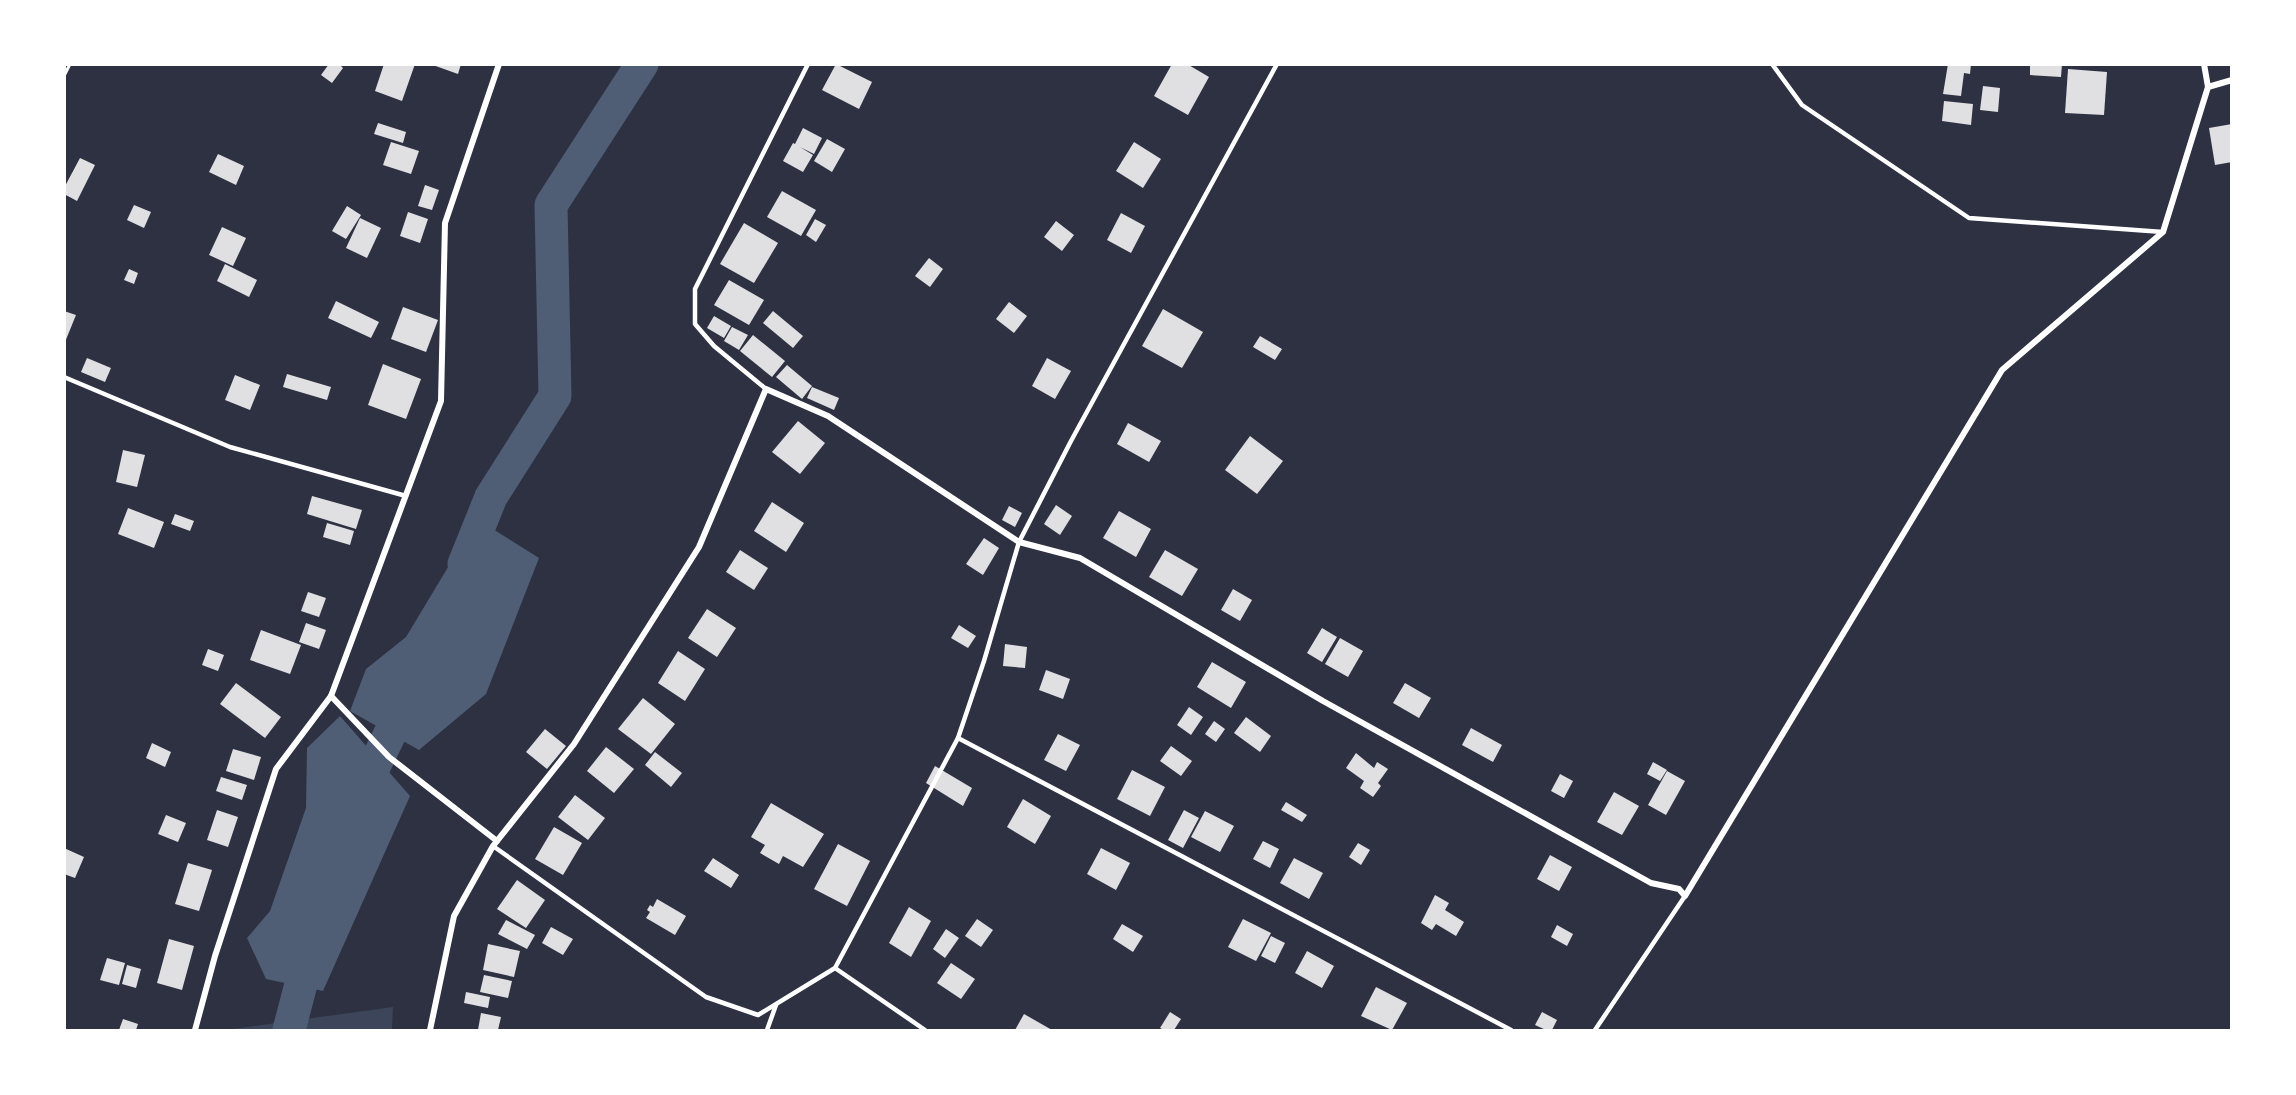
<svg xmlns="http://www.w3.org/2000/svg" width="2296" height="1095" font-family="'Open Sans',sans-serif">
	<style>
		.green { fill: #3c4559 }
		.water { fill: #4f5d75 }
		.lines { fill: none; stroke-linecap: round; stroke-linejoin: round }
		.river { stroke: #4f5d75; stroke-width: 33 }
		.building { fill: #e0e0e3 }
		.path { stroke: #fff; stroke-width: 3 }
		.service { stroke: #fff; stroke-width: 4.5 }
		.minor { stroke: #fff; stroke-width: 6 }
	</style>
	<rect width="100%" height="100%" fill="#2d3142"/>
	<polygon class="green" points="393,1007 392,1030 225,1030"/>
	<g class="water">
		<polygon points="477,519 539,558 486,694 419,750 350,711 366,669 406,637"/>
		<polygon points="340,716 410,796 323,991 266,979 247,938 270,911 306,808 307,748"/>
	</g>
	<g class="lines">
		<g class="river">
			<polyline points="464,564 491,497 555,396 551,205 642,64"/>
			<polyline points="358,800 410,692"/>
			<polyline points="289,1030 312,942"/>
		</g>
	</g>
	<g class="building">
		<polygon points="329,64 339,64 343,68 332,83 321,75"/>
		<polygon points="384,64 415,64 402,101 375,91"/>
		<polygon points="430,64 461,64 458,74"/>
		<polygon points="836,64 872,82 859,109 822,90"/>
		<polygon points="1172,64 1187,64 1209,77 1188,115 1154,96"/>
		<polygon points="1948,64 1971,64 1970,74 1964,73 1961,96 1943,94"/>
		<polygon points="2030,64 2062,64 2061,77 2030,75"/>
		<polygon points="2068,69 2107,72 2104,115 2065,113"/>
		<polygon points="1983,86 2000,88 1998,112 1980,110"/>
		<polygon points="1944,101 1973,104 1971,125 1942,121"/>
		<polygon points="378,123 406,132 403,143 374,134"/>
		<polygon points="2232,124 2232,162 2215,165 2209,128"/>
		<polygon points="803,128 822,138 814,154 800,147 813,155 803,172 783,161 793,143 795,144"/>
		<polygon points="827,139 845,149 832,172 814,161"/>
		<polygon points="391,142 419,151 411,174 383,165"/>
		<polygon points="1134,142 1161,159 1143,188 1116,171"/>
		<polygon points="218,154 244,166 236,185 209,172"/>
		<polygon points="80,158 95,165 77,201 64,194 64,188"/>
		<polygon points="425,185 439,190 432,210 418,206"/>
		<polygon points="782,191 816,210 801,236 767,217"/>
		<polygon points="134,205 151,212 144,228 127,220"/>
		<polygon points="347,206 361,215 346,239 332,231"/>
		<polygon points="408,212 428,219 420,243 400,236"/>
		<polygon points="1121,213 1145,226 1131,253 1107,240"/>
		<polygon points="360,218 381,228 367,258 346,248"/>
		<polygon points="815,219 826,225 816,242 806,235"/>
		<polygon points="1056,221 1074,235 1062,251 1044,237"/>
		<polygon points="744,223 778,243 754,283 720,264"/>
		<polygon points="222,227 246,238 233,266 209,255"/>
		<polygon points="929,258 943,269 930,287 915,276"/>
		<polygon points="225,264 257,280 249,297 217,281"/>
		<polygon points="129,269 138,273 134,284 124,280"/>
		<polygon points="729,280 764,300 749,325 714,305"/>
		<polygon points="336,301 379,322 371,338 328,318"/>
		<polygon points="1009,302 1027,316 1014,333 996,319"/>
		<polygon points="403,307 438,320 426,352 391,339"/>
		<polygon points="1163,309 1203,332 1182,368 1142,346"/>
		<polygon points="64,311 76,315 65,342 64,342"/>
		<polygon points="773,311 803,336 793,348 763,323"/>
		<polygon points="714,316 731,326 724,338 707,328"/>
		<polygon points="732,327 748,335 739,350 724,341"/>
		<polygon points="753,335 785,361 772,377 740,351"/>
		<polygon points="1260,336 1282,349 1275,360 1253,347"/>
		<polygon points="87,358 111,368 105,382 81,372"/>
		<polygon points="1047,358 1071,371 1055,399 1032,386"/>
		<polygon points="383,364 421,379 406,419 368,405"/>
		<polygon points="787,365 812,386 802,399 776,377"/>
		<polygon points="287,374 331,387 327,400 283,387"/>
		<polygon points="235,375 260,385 250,410 225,400"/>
		<polygon points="812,387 839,398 834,410 807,398"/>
		<polygon points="798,421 825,443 800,474 772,452"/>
		<polygon points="1128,423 1161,441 1149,462 1117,444"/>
		<polygon points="1250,436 1283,461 1257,494 1225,470"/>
		<polygon points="123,450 145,455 137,487 116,482"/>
		<polygon points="312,496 362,510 356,529 307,514"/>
		<polygon points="772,502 804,523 786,552 754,531"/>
		<polygon points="1056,505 1072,516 1060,535 1044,524"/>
		<polygon points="1009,506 1022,513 1015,527 1002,520"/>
		<polygon points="128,508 164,522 154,548 118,534"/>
		<polygon points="1119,511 1151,529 1136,557 1103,538"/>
		<polygon points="175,514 194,521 190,531 171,524"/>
		<polygon points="327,523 354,531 350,545 323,537"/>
		<polygon points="984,538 999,548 983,575 966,564"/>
		<polygon points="740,550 768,568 754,590 726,572"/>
		<polygon points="1165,550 1198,569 1182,596 1149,577"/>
		<polygon points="1233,589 1252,600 1240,621 1221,610"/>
		<polygon points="308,592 326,598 319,617 301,611"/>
		<polygon points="707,609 736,628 717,657 688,638"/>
		<polygon points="306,623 326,630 319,649 299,642"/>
		<polygon points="959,625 976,636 968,648 951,638"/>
		<polygon points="1322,628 1337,637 1322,662 1307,653"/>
		<polygon points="261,630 301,645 290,674 250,660"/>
		<polygon points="1340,638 1363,651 1348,677 1325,664"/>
		<polygon points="1005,644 1027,647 1025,668 1003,666"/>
		<polygon points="208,649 224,655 218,671 202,665"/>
		<polygon points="678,651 705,669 685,701 658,683"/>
		<polygon points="1212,662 1246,682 1231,708 1197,687"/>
		<polygon points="1046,670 1070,679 1063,699 1039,690"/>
		<polygon points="236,683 281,717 265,738 220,704"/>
		<polygon points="1405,683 1431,698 1419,718 1393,703"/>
		<polygon points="643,698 675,724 651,754 618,729"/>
		<polygon points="1189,707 1203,717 1191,735 1177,725"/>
		<polygon points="1246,717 1271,736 1260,752 1234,733"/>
		<polygon points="1214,721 1225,729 1216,742 1205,734"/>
		<polygon points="1471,728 1502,745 1493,762 1462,745"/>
		<polygon points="545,729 566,746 547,769 526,752"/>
		<polygon points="1058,734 1080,745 1066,771 1044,760"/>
		<polygon points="152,743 171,752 165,767 146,758"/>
		<polygon points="1171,746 1192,761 1181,776 1160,761"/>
		<polygon points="606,747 634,769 614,793 587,771"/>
		<polygon points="233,749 261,757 254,780 226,771"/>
		<polygon points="655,752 682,773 671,787 645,765"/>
		<polygon points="1356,753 1374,768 1377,762 1388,769 1378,783 1381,786 1373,797 1360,788 1364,781 1346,768"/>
		<polygon points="1653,762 1667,770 1660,781 1647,774"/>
		<polygon points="935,766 972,788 963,806 926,783"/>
		<polygon points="1132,770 1165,787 1150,816 1117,799"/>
		<polygon points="1667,771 1685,781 1666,815 1648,805"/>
		<polygon points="1560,774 1573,781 1564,798 1551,791"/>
		<polygon points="221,777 247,785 242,800 216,791"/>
		<polygon points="1614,792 1639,806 1622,835 1597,822"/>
		<polygon points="575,795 605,818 588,840 558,817"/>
		<polygon points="1023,799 1051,816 1035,844 1007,827"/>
		<polygon points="1286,802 1307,815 1302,822 1281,810"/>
		<polygon points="771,803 824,834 803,867 783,856 779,864 760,853 765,845 751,837"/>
		<polygon points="217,810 238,817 228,847 207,840"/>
		<polygon points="1184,810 1199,818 1183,848 1168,840"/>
		<polygon points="1205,811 1234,826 1220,852 1191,837"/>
		<polygon points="166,815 186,823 178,842 158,834"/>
		<polygon points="554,827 582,843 563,875 535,859"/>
		<polygon points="1263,841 1279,849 1270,868 1253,859"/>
		<polygon points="1358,843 1370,850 1361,865 1349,857"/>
		<polygon points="838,844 870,861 847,906 814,889"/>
		<polygon points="64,848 84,857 75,878 64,874"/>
		<polygon points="1101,848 1130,863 1116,890 1087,874"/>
		<polygon points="1550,855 1572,867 1559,891 1537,879"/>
		<polygon points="713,858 739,875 731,888 704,871"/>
		<polygon points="1294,858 1323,873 1309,899 1280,883"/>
		<polygon points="188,863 212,870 199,911 175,904"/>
		<polygon points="517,880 545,900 526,928 497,909"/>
		<polygon points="1435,895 1449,903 1445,910 1464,922 1456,936 1436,924 1432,930 1421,923"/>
		<polygon points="657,899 686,916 675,935 646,918 650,912 647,910 650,905 653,907"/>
		<polygon points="909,907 931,921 911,957 889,943"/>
		<polygon points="977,919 993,930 981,947 965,936"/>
		<polygon points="1243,919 1271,933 1256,961 1228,947"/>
		<polygon points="506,920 535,935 527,949 498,934"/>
		<polygon points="1122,924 1143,936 1133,952 1113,939"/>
		<polygon points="1557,925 1573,934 1567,946 1551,937"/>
		<polygon points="551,927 573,939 563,955 542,943"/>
		<polygon points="946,929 959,938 945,958 933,949"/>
		<polygon points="1271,936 1285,943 1275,963 1261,956"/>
		<polygon points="169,939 194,946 182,990 157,983"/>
		<polygon points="488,944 520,951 514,977 483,970"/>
		<polygon points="1307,951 1334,966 1322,988 1295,973"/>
		<polygon points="107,958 125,963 119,985 100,980"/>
		<polygon points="951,963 975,979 961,999 937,983"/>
		<polygon points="127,965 141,969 136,988 122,984"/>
		<polygon points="484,975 512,981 508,998 480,992"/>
		<polygon points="1376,987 1407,1003 1392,1030 1361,1016"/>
		<polygon points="466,992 490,997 488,1008 464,1003"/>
		<polygon points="1170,1012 1181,1019 1174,1030 1164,1030 1160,1028"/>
		<polygon points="1542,1012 1557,1020 1552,1030 1546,1030 1535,1025"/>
		<polygon points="481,1013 501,1017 498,1030 478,1030"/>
		<polygon points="1024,1014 1052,1030 1015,1030"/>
		<polygon points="123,1019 138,1024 136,1030 119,1030"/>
	</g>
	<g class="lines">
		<polyline class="path" points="64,76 70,64"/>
		<g class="service">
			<polyline points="1772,64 1802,105 1969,218 2163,232"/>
			<polyline points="64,377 230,447 406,496"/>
			<polyline points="766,389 714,346 695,324 695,289 808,64"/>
			<polyline points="958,738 1511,1030"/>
			<polyline points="493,846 706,997 758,1015 835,968 958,738 984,661 1019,542 1071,441 1277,64"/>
			<polyline points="835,968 925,1030"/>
			<polyline points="767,1030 776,1005"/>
			<polyline points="1595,1030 1685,896"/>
		</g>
		<g class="minor">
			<polyline points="2204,64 2208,87"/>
			<polyline points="331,696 389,757 497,841"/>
			<polyline points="195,1030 215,956 276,769 331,696 441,401 445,223 499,64"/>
			<polyline points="430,1030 454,916 493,846 574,744 699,547 766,389 828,416 1019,542 1080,558 1323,701 1651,883 1679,889 1685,896 2002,370 2163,232 2208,87 2232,80"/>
		</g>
	</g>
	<rect width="2296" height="1095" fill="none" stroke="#ffffff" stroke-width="132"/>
</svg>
